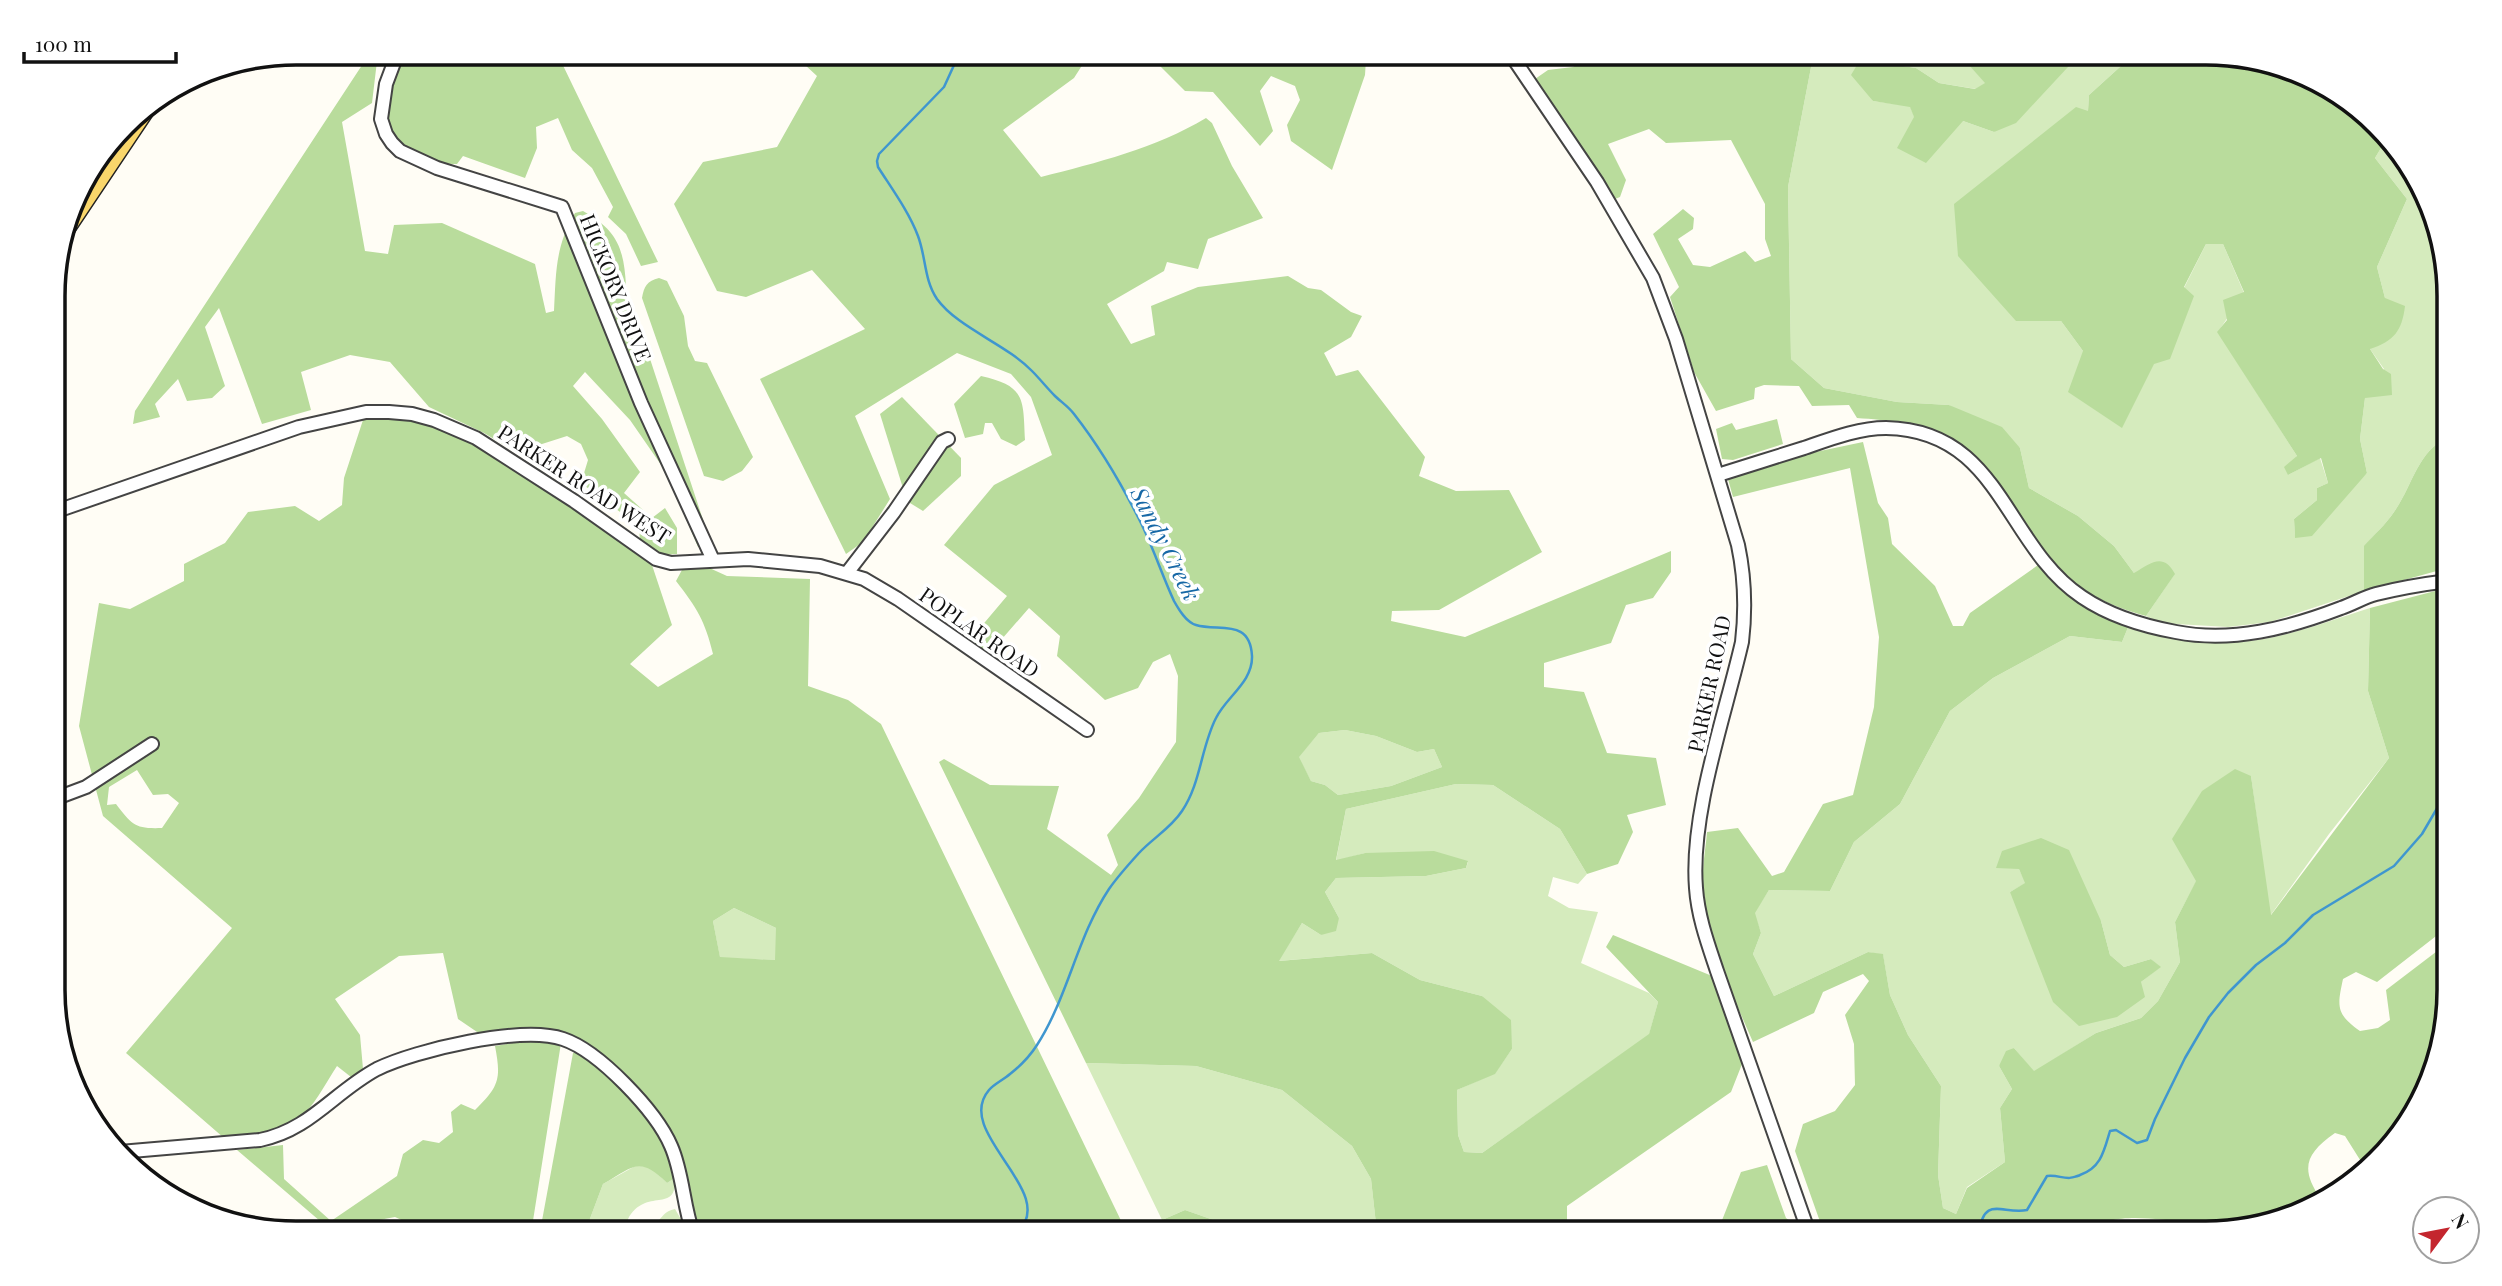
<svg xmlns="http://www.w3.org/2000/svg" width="2502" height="1286" font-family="'Playfair Display',serif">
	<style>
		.green { fill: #d5ebbd; fill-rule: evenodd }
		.forest { fill: #b9dc9c; fill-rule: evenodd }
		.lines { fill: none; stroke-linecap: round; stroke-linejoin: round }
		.stream { stroke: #3f96cf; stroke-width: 2.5 }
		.minor-casing { stroke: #444; stroke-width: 16 }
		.major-casing { stroke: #222; stroke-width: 19 }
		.minor { stroke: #fff; stroke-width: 12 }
		.major { stroke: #f9d66b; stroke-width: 16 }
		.labels { text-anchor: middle; stroke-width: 7; stroke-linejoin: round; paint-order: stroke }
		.street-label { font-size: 21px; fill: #111; stroke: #fff }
		.water-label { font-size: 23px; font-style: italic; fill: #1768a6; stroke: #fff }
		.rim { fill: none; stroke: #111; stroke-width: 3.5 }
	</style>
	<rect width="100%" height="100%" fill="#fffdf5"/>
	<g class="green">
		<path d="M1816,53H1905L1967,63L1986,83L1976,89L1939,83L1916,68L1877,62L1857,65L1873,101L1910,106L1914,116L1963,121L1994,132L2081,53H2123L2121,66L2089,95L2088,112L2016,321H2061L2083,351L2184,288L2206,244H2223L2244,293L2218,332L2297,456L2288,475L2320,458L2328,483L2317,488V500L2294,519L2295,537L2367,473L2360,439L2365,398L2384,369L2370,349L2385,298L2377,267L2407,199L2375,158L2387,138L2401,153L2447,265L2448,437C2417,452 2413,485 2394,512C2386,524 2374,535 2365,546L2364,591L2270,622L2228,627L2159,623L2146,616L2174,575L2134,573L2114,546L2078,516L2029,488L2020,448L1949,405L1897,402L1824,388L1791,359L1788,187L1813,57Z"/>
		<path d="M2370,608L2368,691L2389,758L2329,834L2270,916L2251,776L2175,922L2180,962L2158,1001L2141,1018L2096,1033L2034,1072L2014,1048L1999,1066L2012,1089L2000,1108L2005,1162L1967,1187L1956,1214L1943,1208L1938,1175L1941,1086L1908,1035L1890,995L1883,955L1868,952L1774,996L1753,954L1761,933L1754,913L1769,890L1830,891L1854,842L1900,804L1950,711L1993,678L2070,636L2122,642L2129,625C2162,634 2195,643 2229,642C2277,642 2325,622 2370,608ZM2019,869L2101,921L2110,955L2124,967L2151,959L2160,967L2141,982L2010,892L2026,883Z"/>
		<polygon points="1345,730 1376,736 1417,752 1434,749 1442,767 1391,786 1338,795 1325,785 1311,781 1298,757 1319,733"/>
		<polygon points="1456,784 1493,785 1560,829 1587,874 1578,884 1553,877 1548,896 1569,908 1598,912 1581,963 1649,993 1658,1002 1649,1035 1482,1153 1464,1152 1458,1135 1457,1090 1495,1073 1512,1049 1482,996 1420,980 1372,953 1278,961 1302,923 1321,935 1339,918 1325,892 1336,878 1426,876 1466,868 1468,862 1365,853 1336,861 1346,809"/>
		<polygon points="734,908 776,928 776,960 720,958 713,921"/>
		<polygon points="1086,1063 1196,1066 1282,1090 1352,1146 1371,1179 1377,1233 1251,1233 1185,1210 1162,1220"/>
		<path d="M637,1165L651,1168L667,1183L675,1178C677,1215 646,1186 628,1219L629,1225L613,1233H577L585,1232L603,1184Z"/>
		<path d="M675,1209L689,1233H626C635,1229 649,1228 656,1223C663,1217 664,1211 675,1209Z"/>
	</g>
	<g class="forest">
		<path d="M370,53H389L377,61L372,103L342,122L365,251L388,254L394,225L442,223L535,264L546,313L554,311C556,273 555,247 575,213L583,211C617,230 624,248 626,286L711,544L698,547L666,472L630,420L585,372L573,386L602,419L640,472L624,493L652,518L665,508L677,528V554L658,555L640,542L639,526L581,483L588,460L581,444L567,436L542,444L540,459L533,462L484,433L429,407L390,362L350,355L301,372L311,410L262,424L219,308L205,327L225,386L212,398L187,401L178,379L155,404L160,417L133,424L135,411Z"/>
		<path d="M402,53H557L658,262L641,266L626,234L608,217L613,207L592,168L572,150L558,118L536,127L537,148L525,178L463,156L457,164C437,164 407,157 395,140C390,132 387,122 383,114Z"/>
		<path d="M792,53H1090L1074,78L1003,130L1041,177C1096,163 1156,148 1206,118L1212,123L1232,166L1263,218L1208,239L1198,269L1167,262L1164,271L1107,304L1131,344L1155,335L1151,306L1198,287L1288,276L1308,288L1321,290L1351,312L1362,316L1351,337L1324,353L1336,376L1358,370L1425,457L1419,476L1456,491L1509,490L1542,552L1439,610L1392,611L1391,621L1465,637L1671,551V572L1653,598L1626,605L1611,643L1544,663V687L1584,692L1607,753L1656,758L1666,805L1627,815L1633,832L1618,864L1587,874L1560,829L1493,785L1456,784L1346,809L1336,860L1365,853L1434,851L1468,861L1466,868L1426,876L1336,878L1325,892L1339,918L1336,931L1321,935L1302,923L1279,961L1372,953L1420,980L1482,996L1511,1020L1512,1049L1495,1074L1457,1090L1458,1135L1464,1152L1482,1153L1649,1034L1658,1002L1606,947L1613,935L1712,976L1744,1059L1731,1092L1567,1206V1233H1377L1371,1179L1352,1146L1282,1090L1196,1066L1086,1063L939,762L944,759L990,785L1059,786L1047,829L1111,875L1118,865L1107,835L1139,798L1176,742L1178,676L1170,654L1153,662L1138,688L1105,700L1057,656L1060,636L1029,608L988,655L969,641L1007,596L944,545L994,485L1052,455L1031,397L1011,374L957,353L855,416L890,499L863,542L846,554L760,379L865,329L812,270L746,297L717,291L674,204L703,162L777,147L817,76ZM1345,730L1376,736L1417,752L1434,749L1442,767L1391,786L1338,795L1325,785L1311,781L1299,757L1319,733Z"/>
		<polygon points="1364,53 1366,59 1365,75 1332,170 1291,141 1287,125 1300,100 1295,86 1271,76 1260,91 1273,131 1260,146 1213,92 1185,91 1147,53"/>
		<path d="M1595,53H1816L1813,57L1788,187L1791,359L1824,388L1897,402L1949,405L2002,427L2020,448L2029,488L2078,516L2114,546L2134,573C2151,563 2163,552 2175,574L2146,616C2108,606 2073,588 2047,558C2013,518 1996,467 1950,439C1924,423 1886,420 1857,418L1849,405L1812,406L1799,386L1764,385L1755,388L1754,399L1716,411L1694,372L1670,297L1679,287L1653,234L1683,209L1694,218L1693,229L1678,239L1693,265L1710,267L1745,251L1755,262L1771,256L1765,239V204L1731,140L1666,143L1649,129L1608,144L1626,180L1620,197L1615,199L1535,79L1548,70L1573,67Z"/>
		<polygon points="1905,53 2081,53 2016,123 1994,132 1963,121 1926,163 1897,148 1914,117 1910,107 1873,101 1851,75 1857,65 1877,62 1916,68 1939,83 1975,89 1985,83 1967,63"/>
		<path d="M2123,53H2206L2313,77L2387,138L2375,158L2407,199L2377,267L2385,298L2405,306C2402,331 2394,341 2370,349L2383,369L2391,374L2392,395L2365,398L2360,439L2367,473L2312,536L2295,538L2294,519L2317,500V488L2328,483L2321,458L2288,475L2284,467L2297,456L2217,332L2227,320L2223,300L2244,292L2223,244H2206L2184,287L2194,296L2170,359L2154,364L2122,428L2068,392L2083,351L2061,321H2016L1958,256L1954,204L2076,107L2088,111L2089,95L2121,66Z"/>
		<path d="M659,278L667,281L684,316L688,346L695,361L707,363L753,457L742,471L723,481L704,476L642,298C644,286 647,281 659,278Z"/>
		<path d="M981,376C1026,386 1023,399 1025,440L1016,446L1001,439L992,423H985L983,434L965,438L954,404Z"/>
		<polygon points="902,397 961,458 961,476 923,511 910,503 902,485 880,414"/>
		<path d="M407,418L437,426L481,447L580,510L651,562L672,625L630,664L658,687L713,654C705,621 697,608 676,581L683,568L705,566L727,576L810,579L808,686L848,700L881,724L1127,1233H702L695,1230L676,1150L629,1080L573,1036L530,1027L480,1034L458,1019L443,953L399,956L335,999L360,1035L363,1069L351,1077L337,1066C327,1081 318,1099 306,1112C285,1135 252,1135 224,1138L126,1053L232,928L103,816L79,726L99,603L130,609L184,581V564L225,543L248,512L295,506L319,521L342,505L344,478L363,420ZM137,770L153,795L168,794L179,803L162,828C135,829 132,825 116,804L107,805L109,787ZM734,908L776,928L775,960L720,957L713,921Z"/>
		<polygon points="1777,419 1783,444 1733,460 1722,459 1716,429 1732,423 1736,430"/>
		<path d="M2448,437V548L2444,569L2364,591V546C2374,535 2386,524 2394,512C2413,485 2417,452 2448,437Z"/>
		<path d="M1863,442L1878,503L1888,518L1892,544L1935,586L1953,626H1963L1970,613L2041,563L2129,625L2122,642L2070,636L1993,678L1950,711L1900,804L1854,842L1830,891L1769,890L1755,913L1761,933L1753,954L1774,996L1868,952L1883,954L1890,995L1908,1035L1941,1086L1938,1175L1943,1208L1956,1214L1967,1188L2005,1162L2000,1108L2012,1089L1999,1066L2006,1051L2014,1048L2034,1071L2096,1033L2141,1018L2158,1001L2180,962L2175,922L2196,881L2172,839L2202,791L2235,769L2251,776L2271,915L2389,758L2368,691L2370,608L2439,590H2448L2449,926L2377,982L2356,972L2343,979C2337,1007 2336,1014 2360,1031L2378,1028L2390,1020L2386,990L2449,942V990L2425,1097L2366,1164L2362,1163L2345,1136L2335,1133C2305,1154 2300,1169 2321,1199L2221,1233H2184V1222C2160,1220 2106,1210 2092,1233H1824L1795,1151L1803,1124L1835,1111L1855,1085L1854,1044L1845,1015L1869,981L1863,974L1823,992L1814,1013L1753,1042C1731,992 1703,931 1703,876C1703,861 1706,846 1707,832L1738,828L1772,876L1784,872L1823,804L1853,795L1874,707L1879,637L1850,468L1733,497L1728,479L1787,458Z"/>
		<polygon points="2041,838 2069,850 2101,921 2110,955 2124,967 2151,959 2161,967 2141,982 2145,997 2117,1017 2079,1026 2053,1002 2010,892 2025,883 2019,869 1996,868 2002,851"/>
		<path d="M531,1040L561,1043L532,1227L534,1233H430L395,1217L379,1220L372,1233H334L237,1150L283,1145L284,1179L331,1221L397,1176L403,1154L423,1140L439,1143L453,1132L451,1112L461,1104L475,1110C500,1086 501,1078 495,1046Z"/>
		<path d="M573,1053H580L619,1085L663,1136L675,1178L667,1183C638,1155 634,1167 603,1184L585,1232L556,1233L541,1226Z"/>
		<polygon points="1767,1165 1786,1218 1797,1226 1800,1233 1717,1233 1741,1172"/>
		<polygon points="1185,1210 1251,1233 1169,1233 1162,1220"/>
	</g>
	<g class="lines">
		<g class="stream">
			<path d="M960,52L944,87L879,154L877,161L878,167C892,189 909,212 918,236C926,257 924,280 937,299C958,328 1006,344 1032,371C1040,379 1047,388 1055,396C1061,402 1068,406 1074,414C1099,446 1122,485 1140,521C1153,547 1162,575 1174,601C1179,610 1186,622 1196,625C1219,632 1250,618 1252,656C1253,682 1226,697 1216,718C1201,747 1201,783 1182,811C1171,828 1153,838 1139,853C1129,864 1118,876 1109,889C1077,937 1068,997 1037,1045C1030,1056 1019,1067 1010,1074C1003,1080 994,1084 989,1090C952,1133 1061,1192 1017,1233"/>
			<path d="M1979,1233C1984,1194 2003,1215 2027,1210L2047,1176C2058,1175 2060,1178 2069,1178C2070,1178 2079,1176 2080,1175C2101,1168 2104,1151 2110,1131L2116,1130L2137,1143L2147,1140L2155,1119L2185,1058L2209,1017L2228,993L2256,965L2285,943L2313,915L2394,866L2422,834L2439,805"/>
		</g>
		<g class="minor-casing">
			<g id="minor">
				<polyline points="398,52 386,84 381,119 386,134 392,143 400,151 437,168 562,207 641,403 713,560"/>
				<path d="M1509,52L1597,182L1653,278L1676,339L1738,545C1745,578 1746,608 1742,642C1725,716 1690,814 1696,888C1698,917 1708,944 1717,971L1809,1233"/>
				<path d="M1718,475C1747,466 1775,457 1804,448C1830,439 1858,428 1886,428C2001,430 2004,545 2082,597C2110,616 2143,626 2176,632C2232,643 2289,628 2341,608C2353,604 2364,597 2376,594C2400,588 2424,584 2448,581"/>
				<polyline points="54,512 299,427 366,412 389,412 412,414 434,420 476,438 574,501 656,559 671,563 748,559 820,566 864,579 898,599 1087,730"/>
				<polyline points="847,573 894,512 942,442 948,439"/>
				<polyline points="54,799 86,787 152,744"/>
				<path d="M120,1152L260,1140C310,1130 334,1092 377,1069C416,1050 522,1025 563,1039C599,1051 656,1111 671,1146C683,1173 683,1205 693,1233"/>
			</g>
		</g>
		<g class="major-casing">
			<polyline id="major" points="67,228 150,104"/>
		</g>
		<use href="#minor" class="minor"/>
		<use href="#major" class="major"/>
	</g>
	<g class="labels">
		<g class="street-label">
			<text transform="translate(615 288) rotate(68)" y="7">HICKORY DRIVE</text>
			<text transform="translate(584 485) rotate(33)" y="7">PARKER ROAD WEST</text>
			<text transform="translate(979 633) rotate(35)" y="7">POPLAR ROAD</text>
			<text transform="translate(1710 684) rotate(-78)" y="7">PARKER ROAD</text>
		</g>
		<g class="water-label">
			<text transform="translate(1165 544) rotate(63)" y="8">Sandy Creek</text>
		</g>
	</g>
	<path d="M0 0H2502V1286H0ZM296 65H2206A231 231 0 0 1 2437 296V990A231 231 0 0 1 2206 1221H296A231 231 0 0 1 65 990V296A231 231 0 0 1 296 65Z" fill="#fff" fill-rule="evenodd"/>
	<path class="rim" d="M296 65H2206A231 231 0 0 1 2437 296V990A231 231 0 0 1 2206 1221H296A231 231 0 0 1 65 990V296A231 231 0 0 1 296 65Z"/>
	<g transform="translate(2446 1230) rotate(58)"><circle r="33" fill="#ffffff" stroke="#a0a0a0" stroke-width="2"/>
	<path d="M0-5L12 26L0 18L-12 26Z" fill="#c4262e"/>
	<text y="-10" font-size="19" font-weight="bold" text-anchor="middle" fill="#111111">N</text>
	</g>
	<path d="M24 52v10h152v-10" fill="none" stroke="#111111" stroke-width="3.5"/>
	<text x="35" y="52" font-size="21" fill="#111111" stroke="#ffffff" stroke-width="5" paint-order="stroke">100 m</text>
</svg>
